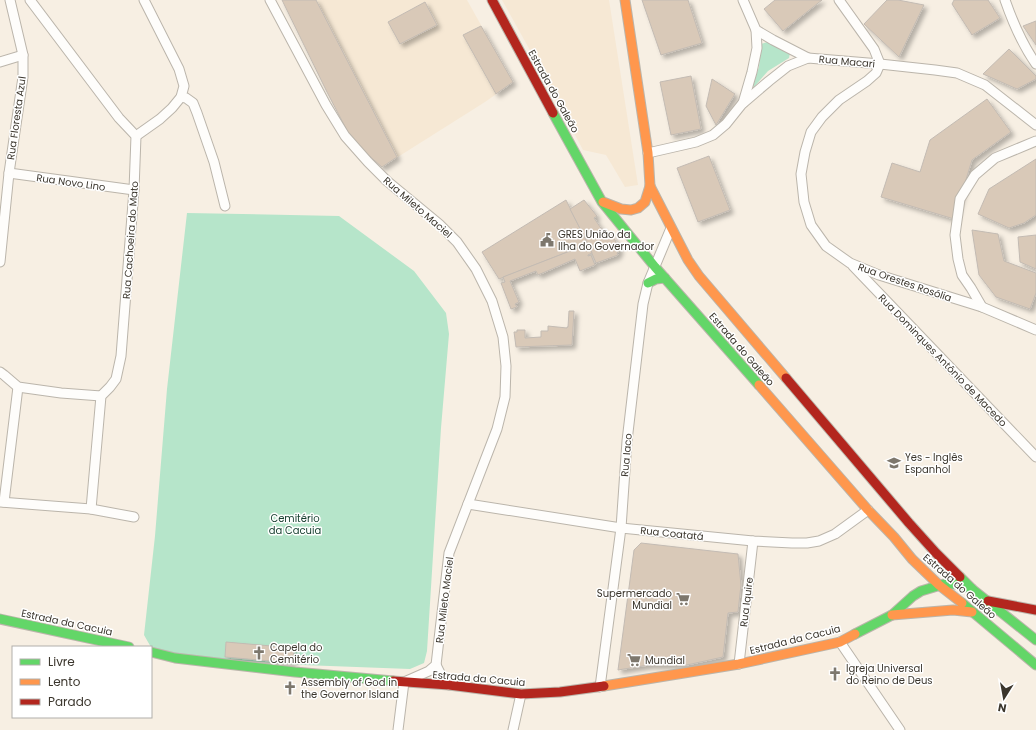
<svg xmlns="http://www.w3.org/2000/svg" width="1036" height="730" font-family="Poppins,sans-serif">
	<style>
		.built { fill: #f6e8d4 }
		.green { fill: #b6e5ca }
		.building { fill: #d9c9b8; stroke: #c3bbb3; filter: url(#shadow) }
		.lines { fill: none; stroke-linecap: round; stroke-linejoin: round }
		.street-casing { stroke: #bbb5ab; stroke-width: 11 }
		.fast-casing { stroke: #bbb5ab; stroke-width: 11 }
		.slow-casing { stroke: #bbb5ab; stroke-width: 11 }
		.jam-casing { stroke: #bbb5ab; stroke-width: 11 }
		.street { stroke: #fefdfb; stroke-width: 9 }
		.fast { stroke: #63d668; stroke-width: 9 }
		.slow { stroke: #ff974d; stroke-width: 9 }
		.jam { stroke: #b3261e; stroke-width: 9 }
		.labels { text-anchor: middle; stroke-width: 3; stroke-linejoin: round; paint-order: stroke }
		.street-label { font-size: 10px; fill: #3b362d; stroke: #fff }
		.poi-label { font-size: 10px; fill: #3b362d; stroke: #fff; text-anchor: start }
		.park-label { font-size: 10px; fill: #174030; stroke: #fff }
	</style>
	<defs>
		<filter id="shadow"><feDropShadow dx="3.5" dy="3.5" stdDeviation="2" flood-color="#0004"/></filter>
	</defs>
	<rect width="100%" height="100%" fill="#f7efe3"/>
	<g class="built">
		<polygon points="282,0 467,0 513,82 485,102 382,167 353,142"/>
		<polygon points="502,0 609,0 638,185 625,187 606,155 583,150 541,70"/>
	</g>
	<g class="green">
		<polygon points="767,42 790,53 789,58 768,71 754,87 752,86 759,67 761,44"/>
		<polygon points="187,213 339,216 414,271 446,313 449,334 441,428 427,651 424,663 410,669 303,665 175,656 152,649 144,635 155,536 167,389"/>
	</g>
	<g class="building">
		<polygon points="282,0 316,0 397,157 382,167 353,142 327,92"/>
		<polygon points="642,0 688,0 702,43 661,55"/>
		<polygon points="775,0 822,0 783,31 764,9"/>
		<polygon points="887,0 898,0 924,5 899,57 864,24"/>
		<polygon points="954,0 988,0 1000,18 972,35 952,4"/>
		<polygon points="425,2 437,25 400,44 388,22"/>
		<polygon points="1036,21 1036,45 1023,26"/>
		<polygon points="481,26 513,82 496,94 463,35"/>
		<polygon points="1009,49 1036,76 1036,79 1017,89 983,74"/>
		<polygon points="691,76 701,129 671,135 660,82"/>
		<polygon points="712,79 735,94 716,125 706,106"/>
		<polygon points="987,99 1011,132 972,160 954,219 881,197 892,163 920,172 930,140"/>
		<polygon points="709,156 730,210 698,222 677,168"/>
		<polygon points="1036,159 1036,215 1024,223 1009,228 978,214 989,189"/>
		<polygon points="566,200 588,244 499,279 482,252"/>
		<polygon points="584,200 597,216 594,218 607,237 611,234 615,240 620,251 617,253 618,255 596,263 588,244 570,209"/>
		<polygon points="972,230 998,234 1004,261 1036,273 1036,293 1030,309 996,297 979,275"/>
		<polygon points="1036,235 1036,269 1020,262 1018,237"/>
		<polygon points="588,244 592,253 588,255 588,256 591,255 595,265 580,271 575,259 538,275 536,271 510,281 519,302 515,304 517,307 511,309 501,283 505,282 503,277"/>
		<polygon points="569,311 574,311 572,345 516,347 514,332 517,332 517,330 525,330 525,338 541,337 541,331 548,331 548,326 567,328 567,327 568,327"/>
		<polygon points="641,543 738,554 741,585 738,612 728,613 723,657 687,665 649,665 618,670 634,550"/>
		<polygon points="226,642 294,648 293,663 225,657"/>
	</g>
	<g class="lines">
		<g class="street-casing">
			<g id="street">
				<polyline points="30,0 119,118 136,136 134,190 121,356 116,379 110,387 101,396 91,509"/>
				<polyline points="270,0 326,105 345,136 368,162 387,181 439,224 457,242 476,269 492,301 503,337 506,366 505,397 497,429 449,553 436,665 429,671 404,682 398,730"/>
				<polyline points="743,0 756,30 773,40 808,58"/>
				<polyline points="839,0 874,49 880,64 876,73 867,81 839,100 822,117 811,132 805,152 801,174 804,202 811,225 826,246 850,263 879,275 982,307 1036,330"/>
				<path d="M1005,0C1013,23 1022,44 1036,64"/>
				<polyline points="0,62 23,55"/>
				<polyline points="181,97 186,98 193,103 197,113 214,162 225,206"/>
				<polyline points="743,103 752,72 757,48 756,30"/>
				<polyline points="136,136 160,119 172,108 181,97 184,86 179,69 144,0"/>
				<polyline points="648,153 696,142 713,135 726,124 742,104 769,81 788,66 808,58 880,64 935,70 957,73 985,85 1036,125"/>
				<polyline points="9,173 134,190"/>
				<polyline points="0,262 9,173 23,77 23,55 10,0"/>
				<polyline points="853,266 1036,457"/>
				<polyline points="982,307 971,288 962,275 958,259 955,235 960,199 975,175 995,158 1036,141"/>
				<polyline points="0,372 4,375 18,387 61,393 101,396"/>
				<polyline points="0,502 91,509 134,517"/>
				<polyline points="4,502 18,387"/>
				<polyline points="468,504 621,528 753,541 792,543 807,543 819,541 835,534 868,510"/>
				<polyline points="840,642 900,730"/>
				<polyline points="739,664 753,541"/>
				<polyline points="436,665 440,673 449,685"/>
				<polyline points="600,687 621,528 627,441 643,304 648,283 671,228"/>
				<polyline points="513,730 521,694"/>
			</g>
		</g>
		<g class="fast-casing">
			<g id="fast">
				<polyline points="553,113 602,202 655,267 759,385"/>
				<polyline points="648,283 656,279 665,278"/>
				<polyline points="960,577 972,589 1036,640"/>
				<polyline points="962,603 1036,665"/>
				<polyline points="0,619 129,647"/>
				<polyline points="855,634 892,615 913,596 921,591 944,584 957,584 972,589"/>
				<polyline points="151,652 175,658 295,672 393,681"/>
			</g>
		</g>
		<g class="slow-casing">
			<g id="slow">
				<polyline points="650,186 688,260 699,276 786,378"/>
				<polyline points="603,202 621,209 631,210 638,208 645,202 650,186 648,153 625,0"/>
				<polyline points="759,385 868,510 894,537 912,559 939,585 962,603"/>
				<polyline points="892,615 953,610 972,612"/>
				<polyline points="604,686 739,664 840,642 855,634"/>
			</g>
		</g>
		<g class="jam-casing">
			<g id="jam">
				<polyline points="492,0 553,113"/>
				<polyline points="786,378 909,523 936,553 960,577"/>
				<polyline points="988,601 1036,610"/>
				<polyline points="393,681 449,685 521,694 560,692 604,686"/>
			</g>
		</g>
		<use href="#street" class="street"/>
		<use href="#fast" class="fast"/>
		<use href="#slow" class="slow"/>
		<use href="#jam" class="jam"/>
	</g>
	<defs>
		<g id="civic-bare" transform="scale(1.08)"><path d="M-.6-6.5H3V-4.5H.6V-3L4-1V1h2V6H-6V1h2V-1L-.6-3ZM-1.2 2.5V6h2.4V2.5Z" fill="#7d776d" stroke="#fff" stroke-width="2.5" paint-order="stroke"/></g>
		<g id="school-bare" transform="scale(1.08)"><path d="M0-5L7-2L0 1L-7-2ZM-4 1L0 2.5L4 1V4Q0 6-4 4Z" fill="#7d776d" stroke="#fff" stroke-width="2.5" paint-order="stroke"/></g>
		<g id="supermarket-bare" transform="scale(1.08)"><path d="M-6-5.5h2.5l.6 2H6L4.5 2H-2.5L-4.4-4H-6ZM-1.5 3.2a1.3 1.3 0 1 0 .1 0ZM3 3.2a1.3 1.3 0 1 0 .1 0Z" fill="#7d776d" stroke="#fff" stroke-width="2.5" paint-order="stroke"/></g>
		<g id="church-bare" transform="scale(1.08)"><path d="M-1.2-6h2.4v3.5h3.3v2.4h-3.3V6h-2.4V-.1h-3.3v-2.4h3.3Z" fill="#7d776d" stroke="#fff" stroke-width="2.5" paint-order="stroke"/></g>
	</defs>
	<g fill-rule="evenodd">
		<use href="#civic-bare" x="547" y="240"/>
		<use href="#school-bare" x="894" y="463"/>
		<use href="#supermarket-bare" x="683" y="599"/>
		<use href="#church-bare" x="259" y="653"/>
		<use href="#supermarket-bare" x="634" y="660"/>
		<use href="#church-bare" x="835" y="674"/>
		<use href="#church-bare" x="290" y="688"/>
	</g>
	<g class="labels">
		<g class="street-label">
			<text transform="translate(847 61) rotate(5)" y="4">Rua Macari</text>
			<text transform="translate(554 91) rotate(61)" y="4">Estrada do Galeão</text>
			<text transform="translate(16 118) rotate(-82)" y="4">Rua Floresta Azul</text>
			<text transform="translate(71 182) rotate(8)" y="4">Rua Novo Lino</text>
			<text transform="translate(418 207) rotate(41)" y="4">Rua Mileto Maciel</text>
			<text transform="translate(130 240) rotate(-86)" y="4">Rua Cachoeira do Mato</text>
			<text transform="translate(905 282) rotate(19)" y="4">Rua Orestes Rosólia</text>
			<text transform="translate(742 349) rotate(49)" y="4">Estrada do Galeão</text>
			<text transform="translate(943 360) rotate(46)" y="4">Rua Dominques Antônio de Macedo</text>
			<text transform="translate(626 455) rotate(-85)" y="4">Rua Iaco</text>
			<text transform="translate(672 533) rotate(6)" y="4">Rua Coatatá</text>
			<text transform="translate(960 586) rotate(41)" y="4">Estrada do Galeão</text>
			<text transform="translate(444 600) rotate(-83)" y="4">Rua Mileto Maciel</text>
			<text transform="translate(746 602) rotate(-83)" y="4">Rua Iquire</text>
			<text transform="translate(67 622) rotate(12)" y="4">Estrada da Cacuia</text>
			<text transform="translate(795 639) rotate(-14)" y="4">Estrada da Cacuia</text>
			<text transform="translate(479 678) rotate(5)" y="4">Estrada da Cacuia</text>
		</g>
		<g class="poi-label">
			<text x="558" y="238">GRES União da<tspan x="558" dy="12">Ilha do Governador</tspan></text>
			<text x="905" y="461">Yes - Inglês<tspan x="905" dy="12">Espanhol</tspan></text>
			<text x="672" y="597" text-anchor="end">Supermercado<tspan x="672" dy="12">Mundial</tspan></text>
			<text x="270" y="651">Capela do<tspan x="270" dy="12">Cemitério</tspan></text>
			<text x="645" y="664">Mundial</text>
			<text x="846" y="672">Igreja Universal<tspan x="846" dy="12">do Reino de Deus</tspan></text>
			<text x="301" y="686">Assembly of God in<tspan x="301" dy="12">the Governor Island</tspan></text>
		</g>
		<g class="park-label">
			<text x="295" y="522">Cemitério<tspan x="295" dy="12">da Cacuia</tspan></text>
		</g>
	</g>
	<rect x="12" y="646" width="140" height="72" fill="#ffffff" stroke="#b1afab"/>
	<rect x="20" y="659" width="20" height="6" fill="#63d668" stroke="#b1afab"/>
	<text x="48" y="666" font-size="12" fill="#3b362d">Livre</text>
	<rect x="20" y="679" width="20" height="6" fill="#ff974d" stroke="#b1afab"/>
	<text x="48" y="686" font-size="12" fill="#3b362d">Lento</text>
	<rect x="20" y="699" width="20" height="6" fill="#b3261e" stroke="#b1afab"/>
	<text x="48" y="706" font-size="12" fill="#3b362d">Parado</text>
	<g transform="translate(1004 698) rotate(191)" stroke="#ffffff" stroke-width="3" paint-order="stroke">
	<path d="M0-3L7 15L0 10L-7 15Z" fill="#3b362d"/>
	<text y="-6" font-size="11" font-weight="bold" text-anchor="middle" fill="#3b362d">N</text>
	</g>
</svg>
